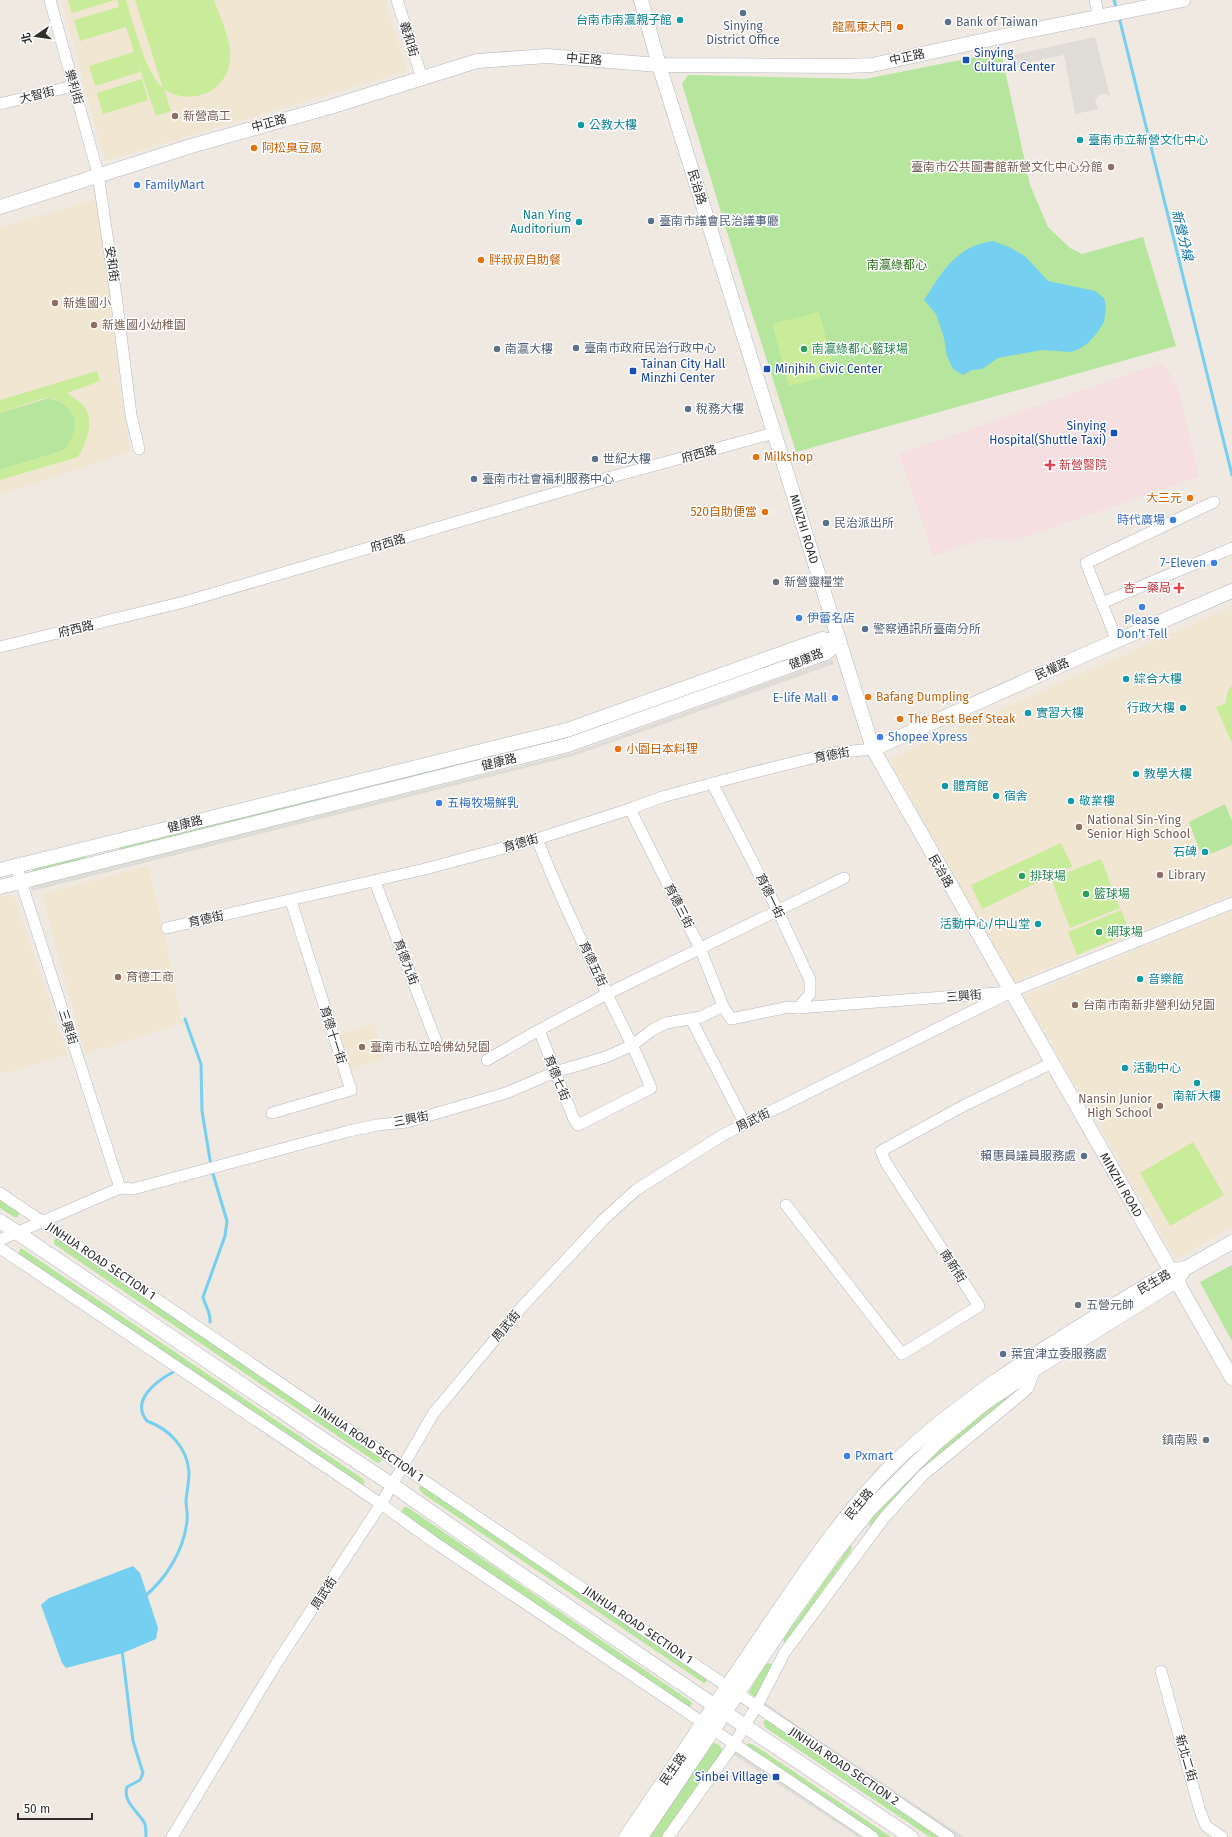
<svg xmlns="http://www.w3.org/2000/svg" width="1232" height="1837" font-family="'Fira Sans','Noto Sans TC',sans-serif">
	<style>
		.education { fill: #f0e6d1 }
		.medical { fill: #f5dfe0 }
		.green { fill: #b6e59e }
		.pitch { fill: #c9ec9a }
		.plaza { fill: #dfdcd8 }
		.water { fill: #75cff0 }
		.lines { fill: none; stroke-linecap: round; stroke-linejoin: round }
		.stream { stroke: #75cff0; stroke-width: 3 }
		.minor-casing { stroke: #b4b7c1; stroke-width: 12 }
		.tertiary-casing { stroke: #b4b7c1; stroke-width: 15 }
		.minor { stroke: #fff; stroke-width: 11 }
		.tertiary { stroke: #fff; stroke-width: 14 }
		.service-dot { fill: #5c6f8a; stroke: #fff; stroke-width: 1.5 }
		.culture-dot { fill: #0f9aa8; stroke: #fff; stroke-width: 1.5 }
		.food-dot { fill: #e8710a; stroke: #fff; stroke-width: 1.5 }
		.transit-dot { fill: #1a4fb4; stroke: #fff; stroke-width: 1.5 }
		.education-dot { fill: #8d6e63; stroke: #fff; stroke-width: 1.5 }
		.shop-dot { fill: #3f7fe0; stroke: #fff; stroke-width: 1.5 }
		.leisure-dot { fill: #2e9e5b; stroke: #fff; stroke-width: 1.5 }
		.health-dot { fill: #e0444e; stroke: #fff; stroke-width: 1.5 }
		.worship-dot { fill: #6b7280; stroke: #fff; stroke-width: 1.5 }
		.labels { text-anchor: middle; stroke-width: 3; stroke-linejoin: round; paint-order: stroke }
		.culture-label { font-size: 12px; fill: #0d838f; stroke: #fff; text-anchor: start }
		.service-label { font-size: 12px; fill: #4e5e75; stroke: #fff; text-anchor: start }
		.food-label { font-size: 12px; fill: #c56008; stroke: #fff; text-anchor: start }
		.street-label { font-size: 12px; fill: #2e2e2e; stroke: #fff }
		.transit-label { font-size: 12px; fill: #164399; stroke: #fff; text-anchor: start }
		.education-label { font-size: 12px; fill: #785e54; stroke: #fff; text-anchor: start }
		.shop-label { font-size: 12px; fill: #366cbe; stroke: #fff; text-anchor: start }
		.park-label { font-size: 12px; fill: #2c6e1b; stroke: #fff }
		.leisure-label { font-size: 12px; fill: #27864d; stroke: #fff; text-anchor: start }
		.health-label { font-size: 12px; fill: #be3a42; stroke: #fff; text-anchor: start }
		.worship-label { font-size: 12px; fill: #5b616d; stroke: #fff; text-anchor: start }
		.water-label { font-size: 13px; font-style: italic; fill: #0d6fa3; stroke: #fff }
	</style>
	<rect width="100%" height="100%" fill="#efe9e1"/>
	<g class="education">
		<polygon points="62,0 385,0 407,71 105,161"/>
		<polygon points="99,199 119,379 130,452 0,495 0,227"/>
		<polygon points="1232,607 1232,895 1013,982 889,759"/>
		<polygon points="148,866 164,932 182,1023 85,1054 42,894"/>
		<polygon points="8,895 14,896 67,1055 0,1074 0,897"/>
		<polygon points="1232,910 1232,1227 1176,1259 1024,996"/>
		<polygon points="374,1024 384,1059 350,1069 339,1034"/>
	</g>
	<polygon class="medical" points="1161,364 1167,368 1178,389 1199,477 1010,542 984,538 934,556 899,454 1152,366"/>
	<g class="green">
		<polygon points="1001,52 1030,185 1048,227 1070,248 1082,254 1143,237 1176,346 796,452 749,304 682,84 688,75 865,79"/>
		<path d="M49,398C80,406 81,427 65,450L0,470V413Z"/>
		<polygon points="511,750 511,755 352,790 352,787"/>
		<polygon points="326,795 327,799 120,851 119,846"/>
		<polygon points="1225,804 1232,821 1232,845 1208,855 1201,854 1189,822"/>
		<polygon points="85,855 86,860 33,872 32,867"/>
		<polygon points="0,1196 20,1211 18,1217 14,1217 0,1208"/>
		<polygon points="58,1237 382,1458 380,1463 376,1462 73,1257 54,1244 54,1240"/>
		<polygon points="21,1248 363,1479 365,1482 362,1486 18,1254"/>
		<polygon points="1232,1265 1232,1341 1200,1282"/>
		<path d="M1005,1397L1008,1398V1401L873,1526H869C868,1504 983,1413 1005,1397Z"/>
		<polygon points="422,1483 709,1678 705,1683 702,1682 422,1493 419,1488"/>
		<polygon points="404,1507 407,1507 690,1701 692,1704 688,1709 401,1513"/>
		<polygon points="850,1546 852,1546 851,1551 787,1641 784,1642 783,1639"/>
		<polygon points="769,1663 773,1665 755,1697 749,1693 750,1690 765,1665"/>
		<polygon points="766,1719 945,1837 930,1837 766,1728 763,1722"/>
		<polygon points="712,1742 719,1745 723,1751 665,1837 645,1837"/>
		<polygon points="749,1743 754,1745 891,1837 876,1837 745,1746"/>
	</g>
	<g class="pitch">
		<polygon points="68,0 115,0 72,13"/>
		<path d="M117,0H126C133,22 146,75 163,88L135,0H214C220,18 232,40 230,59C228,92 190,107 164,89L171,111L156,116L135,55L140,72L95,86L89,66L134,52L126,27L80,41L74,20L119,7Z"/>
		<polygon points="142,79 148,100 103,114 97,93"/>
		<polygon points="819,312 836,374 789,386 772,324"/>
		<path d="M97,371L100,381L67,393C71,396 78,400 82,404C96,419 87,442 78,457L0,480V470L65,450C75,435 81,417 64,405C60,402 56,399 50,398C41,397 10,410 0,413V400Z"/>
		<polygon points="1232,684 1232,743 1216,707 1226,703 1227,693"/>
		<polygon points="1061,843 1072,866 982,909 971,885"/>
		<polygon points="1101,859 1120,908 1070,928 1051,879"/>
		<polygon points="1121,910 1130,933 1077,955 1068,932"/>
		<polygon points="1193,1142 1224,1195 1170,1226 1140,1173"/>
	</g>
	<g class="plaza">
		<polygon points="1095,37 1110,96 1104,94 1099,95 1095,100 1098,109 1075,114 1064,55 1016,65 1013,55"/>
		<polygon points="830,660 832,660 834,664 573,756 32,891 32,886 572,753"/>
		<polygon points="764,1702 807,1732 964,1837 955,1837 856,1771 766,1708"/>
		<polygon points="734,1750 867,1837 858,1837 731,1753"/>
	</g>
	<g class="water">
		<path d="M993,241L1009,247L1025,256L1048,281L1095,291L1104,298L1106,306L1104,322L1097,333L1088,343L1079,349L1071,352L1042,350L998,358L982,369L972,370L963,375L953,369L947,356L944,338L936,314L924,300C943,271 956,246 993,241Z"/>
		<polygon points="133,1566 140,1573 158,1628 156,1639 123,1653 66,1668 62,1663 41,1605 49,1598"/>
	</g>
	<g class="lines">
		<g class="stream">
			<polyline points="1114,0 1117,10"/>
			<polyline points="1119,17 1232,475"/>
			<polyline points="185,1019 201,1064 202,1111 211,1166"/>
			<path d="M210,1322C211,1312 205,1306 203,1297L225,1236L227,1221L213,1174"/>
			<path d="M144,1597C166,1579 184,1550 187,1521C188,1514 186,1507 186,1500C187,1491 189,1482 189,1472C187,1447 169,1429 147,1421C130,1400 157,1381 173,1372"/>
			<path d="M122,1650L133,1741L143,1773L140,1780L127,1787C122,1802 140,1813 145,1824C146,1828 146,1833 146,1837"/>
		</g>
		<g class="minor-casing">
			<g id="minor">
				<polyline points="50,0 98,174 116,296 131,415 139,449"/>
				<polyline points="397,0 422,78"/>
				<polyline points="1095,0 1099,17"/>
				<polyline points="0,104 73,86"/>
				<polyline points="1102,603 1232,548"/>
				<polyline points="1117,641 1086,563 1214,502"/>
				<polyline points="0,647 184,602 600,480 774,433"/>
				<polyline points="712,783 777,909 810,980 810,994 798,1008"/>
				<polyline points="630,809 700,948 723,1006"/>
				<path d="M537,839C558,892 582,943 607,994C622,1025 638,1055 651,1088L578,1125L573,1117L539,1030"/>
				<polyline points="16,866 120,1188"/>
				<polyline points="375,882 436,1041"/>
				<polyline points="167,928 425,869 537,839 630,809 662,797 747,774 832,753 873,749"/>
				<polyline points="691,1019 745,1124"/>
				<polyline points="487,1060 539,1030 607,994 844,878"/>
				<polyline points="272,1113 351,1090 291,901"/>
				<polyline points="0,1193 949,1837"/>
				<polyline points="786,1205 902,1354 979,1306 886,1163 881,1151 965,1105 1052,1063"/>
				<polyline points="0,1240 120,1188 133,1189 349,1131 377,1125 407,1122 506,1093 555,1072 606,1057 633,1045 652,1030 666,1023 701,1017 723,1006 731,1019 789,1007 798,1008 1010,992 1232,903"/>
				<polyline points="0,1248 381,1504 431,1540 873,1837"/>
				<polyline points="1161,1671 1200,1811 1206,1826 1222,1837"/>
				<polyline points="172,1837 276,1664 381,1504 433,1414 521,1308 604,1219 636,1190 723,1135 1005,995"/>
				<polyline points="668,1837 734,1744 759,1702 785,1652 884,1518 923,1475 1018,1397 1028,1388 1035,1369"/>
			</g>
		</g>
		<g class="tertiary-casing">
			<g id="tertiary">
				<polyline points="641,0 659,65 873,749 1232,1378"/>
				<polyline points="0,207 191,146 330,107 477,61 547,56 659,65 846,66 872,65 1027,31 1183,0"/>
				<polyline points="873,749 1086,654 1232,591"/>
				<polyline points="0,870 567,730 822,639 839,642"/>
				<polyline points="0,887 568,745 826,653 839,642"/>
				<polyline points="0,1221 330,1444 391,1484 504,1563 715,1706 911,1837"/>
				<path d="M626,1837C670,1771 714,1706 758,1641C798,1582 837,1522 886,1471C965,1391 1075,1330 1170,1271L1186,1268L1232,1242"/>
				<polyline points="641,1837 787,1620 835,1553 871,1508 936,1443 982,1405 1035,1369 1176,1281 1182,1273"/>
			</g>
		</g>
		<use href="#minor" class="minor"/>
		<use href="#tertiary" class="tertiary"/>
	</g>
	<g class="service-dot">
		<circle cx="743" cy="13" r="4"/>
		<circle cx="948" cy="22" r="4"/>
		<circle cx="651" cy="221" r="4"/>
		<circle cx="576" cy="348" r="4"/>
		<circle cx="497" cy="349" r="4"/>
		<circle cx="688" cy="409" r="4"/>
		<circle cx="595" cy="459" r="4"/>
		<circle cx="474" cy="479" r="4"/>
		<circle cx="826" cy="523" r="4"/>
		<circle cx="865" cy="629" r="4"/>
		<circle cx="1084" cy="1156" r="4"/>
		<circle cx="1003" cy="1354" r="4"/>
	</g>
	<g class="culture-dot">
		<circle cx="680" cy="20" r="4"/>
		<circle cx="581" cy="125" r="4"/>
		<circle cx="1080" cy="140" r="4"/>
		<circle cx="579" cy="222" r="4"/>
		<circle cx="1126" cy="679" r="4"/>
		<circle cx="1183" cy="708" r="4"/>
		<circle cx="1028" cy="713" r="4"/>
		<circle cx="1136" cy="774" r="4"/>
		<circle cx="945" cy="786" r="4"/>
		<circle cx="996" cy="796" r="4"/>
		<circle cx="1071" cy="801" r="4"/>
		<circle cx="1205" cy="852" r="4"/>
		<circle cx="1038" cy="924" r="4"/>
		<circle cx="1140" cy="979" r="4"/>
		<circle cx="1125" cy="1068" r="4"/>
		<circle cx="1197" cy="1083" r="4"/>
	</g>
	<g class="food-dot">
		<circle cx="900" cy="27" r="4"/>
		<circle cx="254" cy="148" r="4"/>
		<circle cx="481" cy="260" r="4"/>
		<circle cx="756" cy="457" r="4"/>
		<circle cx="1190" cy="498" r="4"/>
		<circle cx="765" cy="512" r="4"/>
		<circle cx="868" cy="697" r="4"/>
		<circle cx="900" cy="719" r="4"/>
		<circle cx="618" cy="749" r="4"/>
	</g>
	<g class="transit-dot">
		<rect x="962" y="56" width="8" height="8" rx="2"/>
		<rect x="763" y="365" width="8" height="8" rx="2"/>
		<rect x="629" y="367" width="8" height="8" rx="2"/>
		<rect x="1110" y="429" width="8" height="8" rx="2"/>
		<rect x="772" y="1773" width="8" height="8" rx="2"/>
	</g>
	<g class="education-dot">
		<circle cx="175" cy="116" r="4"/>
		<circle cx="1111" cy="167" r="4"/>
		<circle cx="55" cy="303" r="4"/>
		<circle cx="94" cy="325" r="4"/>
		<circle cx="1079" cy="827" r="4"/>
		<circle cx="1160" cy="875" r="4"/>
		<circle cx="118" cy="977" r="4"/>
		<circle cx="1075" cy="1005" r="4"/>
		<circle cx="362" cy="1047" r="4"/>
		<circle cx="1160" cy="1106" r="4"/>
	</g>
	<g class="shop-dot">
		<circle cx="137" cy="185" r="4"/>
		<circle cx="1173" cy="520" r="4"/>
		<circle cx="1214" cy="563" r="4"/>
		<circle cx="1142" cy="607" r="4"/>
		<circle cx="799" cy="618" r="4"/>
		<circle cx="835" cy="698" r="4"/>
		<circle cx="880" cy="737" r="4"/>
		<circle cx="439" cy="803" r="4"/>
		<circle cx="847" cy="1456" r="4"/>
	</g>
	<g class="leisure-dot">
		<circle cx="804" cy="349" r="4"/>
		<circle cx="1022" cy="876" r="4"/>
		<circle cx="1086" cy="894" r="4"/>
		<circle cx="1099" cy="932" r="4"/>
	</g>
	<g class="health-dot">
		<path d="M1048 459h4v4h4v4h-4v4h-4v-4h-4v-4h4z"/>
		<path d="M1177 582h4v4h4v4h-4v4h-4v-4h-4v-4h4z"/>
	</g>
	<g class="worship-dot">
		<circle cx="776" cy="582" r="4"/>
		<circle cx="1078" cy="1305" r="4"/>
		<circle cx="1206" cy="1440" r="4"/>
	</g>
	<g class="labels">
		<g class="culture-label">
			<text x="672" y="24" text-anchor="end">台南市南瀛親子館</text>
			<text x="589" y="129">公教大樓</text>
			<text x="1088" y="144">臺南市立新營文化中心</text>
			<text x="571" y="219" text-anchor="end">Nan Ying<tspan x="571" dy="14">Auditorium</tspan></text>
			<text x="1134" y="683">綜合大樓</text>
			<text x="1175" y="712" text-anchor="end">行政大樓</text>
			<text x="1036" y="717">實習大樓</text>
			<text x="1144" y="778">教學大樓</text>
			<text x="953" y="790">體育館</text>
			<text x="1004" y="800">宿舍</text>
			<text x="1079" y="805">敬業樓</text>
			<text x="1197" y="856" text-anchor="end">石碑</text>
			<text x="1030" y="928" text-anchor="end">活動中心/中山堂</text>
			<text x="1148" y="983">音樂館</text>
			<text x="1133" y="1072">活動中心</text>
			<text x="1197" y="1100" text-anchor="middle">南新大樓</text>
		</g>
		<g class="service-label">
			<text x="956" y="26">Bank of Taiwan</text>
			<text x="743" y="30" text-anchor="middle">Sinying<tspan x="743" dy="14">District Office</tspan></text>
			<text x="659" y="225">臺南市議會民治議事廳</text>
			<text x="584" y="352">臺南市政府民治行政中心</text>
			<text x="505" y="353">南瀛大樓</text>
			<text x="696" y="413">稅務大樓</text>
			<text x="603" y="463">世紀大樓</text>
			<text x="482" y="483">臺南市社會福利服務中心</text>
			<text x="834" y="527">民治派出所</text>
			<text x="873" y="633">警察通訊所臺南分所</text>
			<text x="1076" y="1160" text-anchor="end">賴惠員議員服務處</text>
			<text x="1011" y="1358">葉宜津立委服務處</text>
		</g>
		<g class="food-label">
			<text x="892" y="31" text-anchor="end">龍鳳東大門</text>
			<text x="262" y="152">阿松臭豆腐</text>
			<text x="489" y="264">胖叔叔自助餐</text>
			<text x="764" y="461">Milkshop</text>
			<text x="1182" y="502" text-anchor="end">大三元</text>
			<text x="757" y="516" text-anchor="end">520自助便當</text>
			<text x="876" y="701">Bafang Dumpling</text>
			<text x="908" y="723">The Best Beef Steak</text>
			<text x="626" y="753">小園日本料理</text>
		</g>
		<g class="street-label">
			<text transform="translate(409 39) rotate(73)" y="4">義和街</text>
			<text transform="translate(907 57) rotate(-12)" y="4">中正路</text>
			<text transform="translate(584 59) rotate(5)" y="4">中正路</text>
			<text transform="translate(74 87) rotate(74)" y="4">樂利街</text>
			<text transform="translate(37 95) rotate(-14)" y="4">大智街</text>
			<text transform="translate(269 123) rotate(-15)" y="4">中正路</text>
			<text transform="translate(697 187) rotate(73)" y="4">民治路</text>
			<text transform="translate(112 264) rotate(82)" y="4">安和街</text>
			<text transform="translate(699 454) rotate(-15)" y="4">府西路</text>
			<text transform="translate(804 529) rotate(73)" y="4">MINZHI ROAD</text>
			<text transform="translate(388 543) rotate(-16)" y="4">府西路</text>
			<text transform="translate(76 629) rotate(-13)" y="4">府西路</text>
			<text transform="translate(806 659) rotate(-21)" y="4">健康路</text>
			<text transform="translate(1052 669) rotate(-24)" y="4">民權路</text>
			<text transform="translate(832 755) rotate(-10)" y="4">育德街</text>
			<text transform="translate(499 762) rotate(-14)" y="4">健康路</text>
			<text transform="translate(185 824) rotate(-14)" y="4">健康路</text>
			<text transform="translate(521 843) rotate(-16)" y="4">育德街</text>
			<text transform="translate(941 871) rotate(60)" y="4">民治路</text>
			<text transform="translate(770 896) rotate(64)" y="4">育德一街</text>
			<text transform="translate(679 906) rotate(63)" y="4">育德三街</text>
			<text transform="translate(206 919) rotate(-12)" y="4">育德街</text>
			<text transform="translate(406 962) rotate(69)" y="4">育德九街</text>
			<text transform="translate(593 964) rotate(65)" y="4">育德五街</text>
			<text transform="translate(964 996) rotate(-5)" y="4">三興街</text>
			<text transform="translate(68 1027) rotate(72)" y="4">三興街</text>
			<text transform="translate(333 1035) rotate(72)" y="4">育德十一街</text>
			<text transform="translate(557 1078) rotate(68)" y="4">育德七街</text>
			<text transform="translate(411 1119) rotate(-11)" y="4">三興街</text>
			<text transform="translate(753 1120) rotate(-26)" y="4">周武街</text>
			<text transform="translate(1121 1185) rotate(60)" y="4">MINZHI ROAD</text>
			<text transform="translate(101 1261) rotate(34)" y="4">JINHUA ROAD SECTION 1</text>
			<text transform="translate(953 1266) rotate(57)" y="4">南新街</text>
			<text transform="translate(1154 1282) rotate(-30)" y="4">民生路</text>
			<text transform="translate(506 1326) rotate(-50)" y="4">周武街</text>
			<text transform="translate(369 1443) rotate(34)" y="4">JINHUA ROAD SECTION 1</text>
			<text transform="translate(859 1504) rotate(-50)" y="4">民生路</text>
			<text transform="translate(324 1593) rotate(-57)" y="4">周武街</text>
			<text transform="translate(638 1625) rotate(34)" y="4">JINHUA ROAD SECTION 1</text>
			<text transform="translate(1186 1758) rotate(74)" y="4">新北二街</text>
			<text transform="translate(844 1766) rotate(34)" y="4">JINHUA ROAD SECTION 2</text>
			<text transform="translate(673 1769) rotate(-55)" y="4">民生路</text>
		</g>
		<g class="transit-label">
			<text x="974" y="57">Sinying<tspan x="974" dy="14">Cultural Center</tspan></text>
			<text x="641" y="368">Tainan City Hall<tspan x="641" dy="14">Minzhi Center</tspan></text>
			<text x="775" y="373">Minjhih Civic Center</text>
			<text x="1106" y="430" text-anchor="end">Sinying<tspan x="1106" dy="14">Hospital(Shuttle Taxi)</tspan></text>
			<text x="768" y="1781" text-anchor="end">Sinbei Village</text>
		</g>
		<g class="education-label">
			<text x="183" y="120">新營高工</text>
			<text x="1103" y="171" text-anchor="end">臺南市公共圖書館新營文化中心分館</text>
			<text x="63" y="307">新進國小</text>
			<text x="102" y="329">新進國小幼稚園</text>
			<text x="1087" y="824">National Sin-Ying<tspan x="1087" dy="14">Senior High School</tspan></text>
			<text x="1168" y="879">Library</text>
			<text x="126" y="981">育德工商</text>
			<text x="1083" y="1009">台南市南新非營利幼兒園</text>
			<text x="370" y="1051">臺南市私立哈佛幼兒園</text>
			<text x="1152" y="1103" text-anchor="end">Nansin Junior<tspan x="1152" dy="14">High School</tspan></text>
		</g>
		<g class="shop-label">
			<text x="145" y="189">FamilyMart</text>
			<text x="1165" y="524" text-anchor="end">時代廣場</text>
			<text x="1206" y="567" text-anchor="end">7-Eleven</text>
			<text x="807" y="622">伊蕾名店</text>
			<text x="1142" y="624" text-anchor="middle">Please<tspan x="1142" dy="14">Don't Tell</tspan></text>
			<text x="827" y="702" text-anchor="end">E-life Mall</text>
			<text x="888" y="741">Shopee Xpress</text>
			<text x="447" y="807">五梅牧場鮮乳</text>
			<text x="855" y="1460">Pxmart</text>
		</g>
		<g class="park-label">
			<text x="897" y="269">南瀛綠都心</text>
		</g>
		<g class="leisure-label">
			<text x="812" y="353">南瀛綠都心籃球場</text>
			<text x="1030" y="880">排球場</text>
			<text x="1094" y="898">籃球場</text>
			<text x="1107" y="936">網球場</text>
		</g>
		<g class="health-label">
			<text x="1059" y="469">新營醫院</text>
			<text x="1171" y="592" text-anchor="end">杏一藥局</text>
		</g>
		<g class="worship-label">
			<text x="784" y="586">新營靈糧堂</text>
			<text x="1086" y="1309">五營元帥</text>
			<text x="1198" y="1444" text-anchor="end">鎮南殿</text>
		</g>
		<g class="water-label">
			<text transform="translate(1183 235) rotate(76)" y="5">新營分線</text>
		</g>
	</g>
	<g transform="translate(36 36) rotate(257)" stroke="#ffffff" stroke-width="3" paint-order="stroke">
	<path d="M0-3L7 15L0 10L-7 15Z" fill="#2e2e2e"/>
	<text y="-6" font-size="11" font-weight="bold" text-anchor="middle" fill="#2e2e2e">北</text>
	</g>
	<path d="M18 1813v6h74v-6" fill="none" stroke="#2e2e2e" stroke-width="2"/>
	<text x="24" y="1813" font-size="12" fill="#2e2e2e" stroke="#ffffff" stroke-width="3" paint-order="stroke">50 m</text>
</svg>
